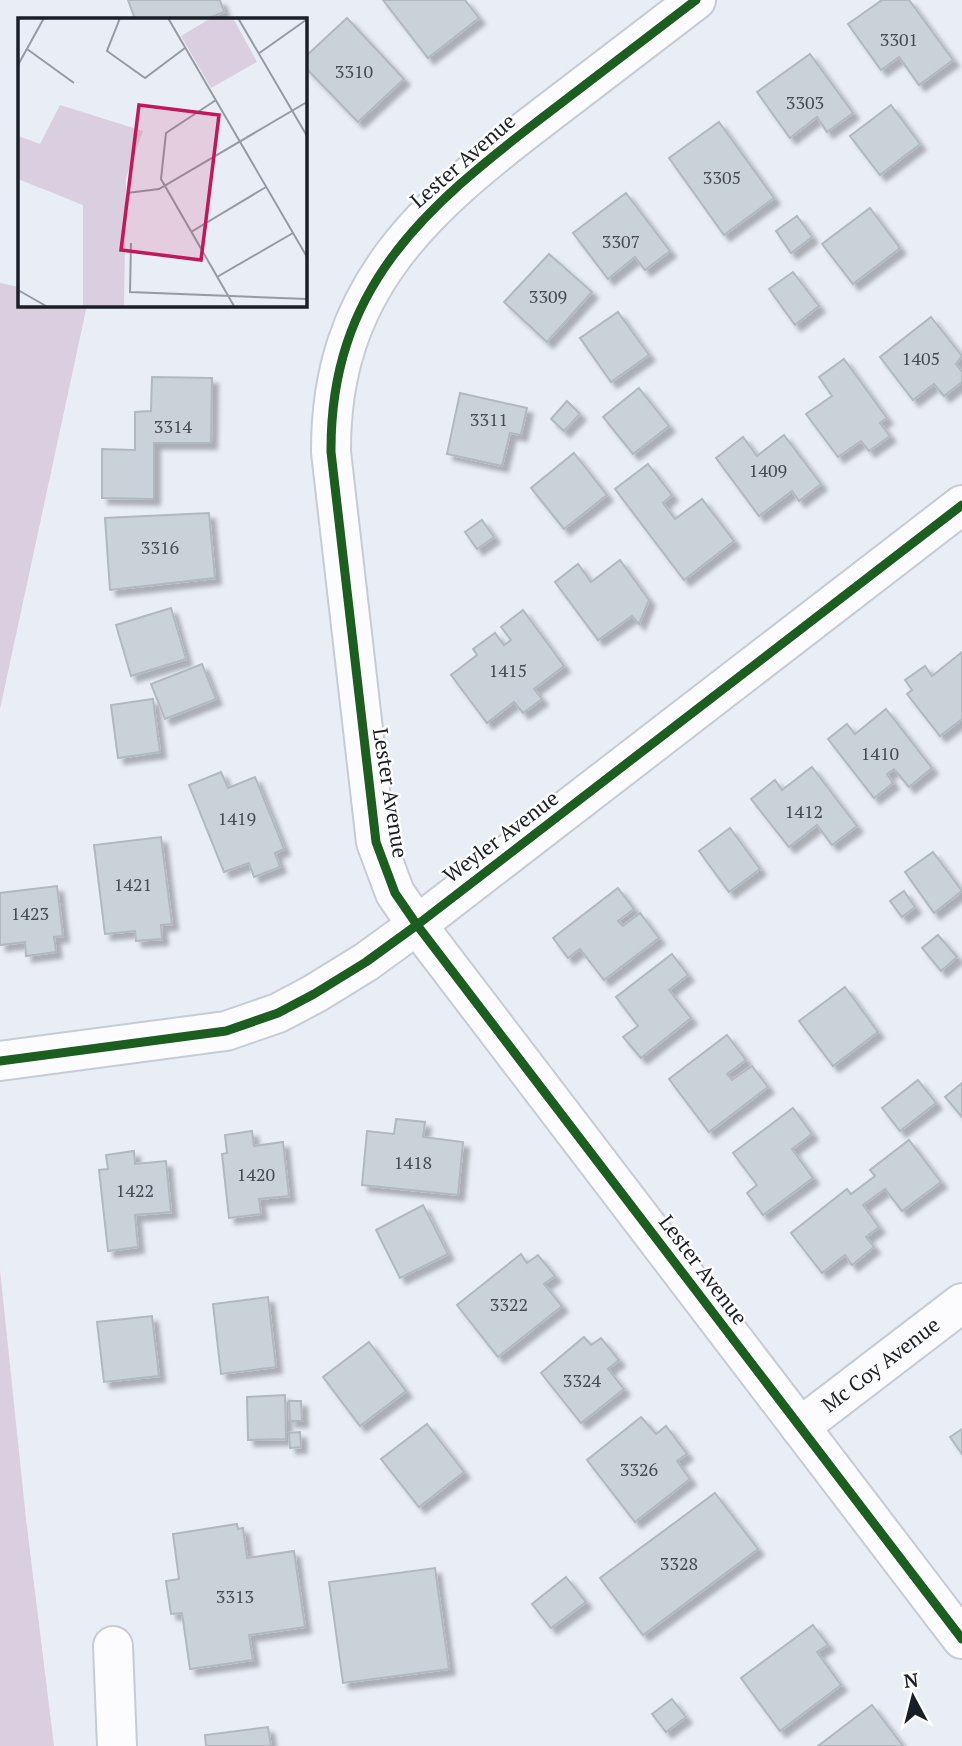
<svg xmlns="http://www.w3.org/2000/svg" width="962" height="1746" font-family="'PT Serif',serif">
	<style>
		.green { fill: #dacee1 }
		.building { fill: #cad2d9; stroke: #b1b8c0; stroke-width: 2; filter: url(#shadow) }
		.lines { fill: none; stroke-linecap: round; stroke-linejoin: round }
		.street-casing { stroke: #c7cbd4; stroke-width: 42 }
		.street { stroke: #fcfcfe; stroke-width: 38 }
		.cycleway-casing { stroke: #fff; stroke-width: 13 }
		.cycleway { stroke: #1b5e20; stroke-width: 9 }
		.labels { text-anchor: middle; stroke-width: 5; stroke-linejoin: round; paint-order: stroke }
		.number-label { font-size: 18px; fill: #464b54 }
		.street-label { font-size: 21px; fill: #1a1e28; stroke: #fff }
		.inset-road { fill: none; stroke: #969aa4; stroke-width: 2 }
		.view { fill: #c2185b; fill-opacity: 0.15; stroke: #c2185b; stroke-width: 3.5 }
		.inset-edge { fill: none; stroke: #1a1e28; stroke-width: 3.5 }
	</style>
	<defs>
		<filter id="shadow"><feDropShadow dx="6" dy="6" stdDeviation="2" flood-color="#0004"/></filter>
	</defs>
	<rect width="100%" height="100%" fill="#e9edf6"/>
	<g class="green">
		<polygon points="0,283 19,287 19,304 87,305 0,709"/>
		<polygon points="0,1270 26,1519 54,1746 0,1746"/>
	</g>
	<g class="building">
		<polygon points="128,0 220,0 224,12 206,19 135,19"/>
		<polygon points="383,0 465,0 479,18 428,58"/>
		<polygon points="882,0 909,0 953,60 919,85 899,57 881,70 848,24"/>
		<polygon points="347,18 404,79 358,122 304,66 304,58"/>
		<polygon points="810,54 853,113 827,132 817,117 790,138 757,92"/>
		<polygon points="891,105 920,144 880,175 850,136"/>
		<polygon points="719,122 774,198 724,235 669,158"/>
		<polygon points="626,193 670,251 645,270 635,257 608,279 573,233"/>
		<polygon points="870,208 900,248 853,284 822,244"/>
		<polygon points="797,216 812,237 791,253 776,231"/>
		<polygon points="549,254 592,292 547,342 504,302"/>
		<polygon points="793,272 819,306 795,325 769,289"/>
		<polygon points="618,312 649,355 611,382 580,338"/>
		<polygon points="931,317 962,356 956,364 962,372 962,382 944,396 934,384 913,400 880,357"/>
		<polygon points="844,359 887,418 880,423 890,436 869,451 861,441 838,457 806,414 832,396 819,377"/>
		<polygon points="152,377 212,378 211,443 154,443 154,499 102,498 102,449 135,450 135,412 151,411"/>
		<polygon points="639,388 669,426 633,454 603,417"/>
		<polygon points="460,393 527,408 521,435 510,433 502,466 447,454"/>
		<polygon points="567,401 580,414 564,431 551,419"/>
		<polygon points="784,435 821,484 799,501 792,491 759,516 716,458 743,437 757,456"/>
		<polygon points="574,453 607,495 564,529 531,488"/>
		<polygon points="648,464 672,495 663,503 675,519 702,499 734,541 684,580 615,489"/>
		<polygon points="209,513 215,578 110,590 105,518"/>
		<polygon points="482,520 494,537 477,549 465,532"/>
		<polygon points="620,560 649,600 639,624 632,616 598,640 555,582 578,564 591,582"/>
		<polygon points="171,608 186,659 131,676 116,625"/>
		<polygon points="523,610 564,666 534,689 542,699 523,713 514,702 487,723 451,675 477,655 473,649 495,633 504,645 511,640 501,627"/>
		<polygon points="962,652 962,719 940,736 907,694 912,690 905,680 925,666 932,676"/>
		<polygon points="202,664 216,699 165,719 151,684"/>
		<polygon points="153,699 160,752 118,758 111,705"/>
		<polygon points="886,709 932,768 909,787 894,769 887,774 893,783 874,798 828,739 847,724 855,734"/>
		<polygon points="812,767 857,826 832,845 817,825 789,847 751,799 775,780 782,790"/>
		<polygon points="221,772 228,788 255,777 284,849 275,853 280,867 254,877 249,863 224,872 189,785"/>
		<polygon points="730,828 760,869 729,892 699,851"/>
		<polygon points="161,837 172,924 161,925 162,939 136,941 135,931 105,934 94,845"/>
		<polygon points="933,852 962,891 934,913 905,872"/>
		<polygon points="57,886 63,936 54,937 56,952 26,956 25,942 0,945 0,893"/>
		<polygon points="618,888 634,909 618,921 623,926 640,913 659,938 604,980 580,949 568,958 553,938"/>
		<polygon points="904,891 915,907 902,917 890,901"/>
		<polygon points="938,935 957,957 941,971 922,948"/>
		<polygon points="672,954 688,975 669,990 691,1018 641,1058 623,1037 638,1026 616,997"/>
		<polygon points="845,987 878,1032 833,1066 799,1021"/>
		<polygon points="727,1035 746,1060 727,1074 732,1080 752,1066 768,1087 709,1132 669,1079"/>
		<polygon points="918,1080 936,1103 900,1131 882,1108"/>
		<polygon points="962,1083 962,1117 945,1097"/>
		<polygon points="793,1108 812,1134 792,1149 813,1178 763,1215 747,1193 757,1185 733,1153"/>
		<polygon points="396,1119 425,1122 423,1137 463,1142 458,1195 362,1185 367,1131 394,1134"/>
		<polygon points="252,1131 254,1146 283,1142 289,1196 259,1199 261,1214 229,1218 222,1154 227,1153 225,1135"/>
		<polygon points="909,1140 941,1182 902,1211 885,1189 863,1205 879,1227 866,1237 874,1247 852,1265 845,1255 822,1273 791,1233 847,1189 851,1194 875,1176 870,1170"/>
		<polygon points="134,1151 135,1164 166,1161 171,1212 135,1215 138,1247 108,1251 99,1170 108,1169 106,1155"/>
		<polygon points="423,1205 448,1254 400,1278 376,1230"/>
		<polygon points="521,1254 527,1263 538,1255 555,1276 544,1284 562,1306 498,1357 457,1305"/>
		<polygon points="268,1297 276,1367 221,1374 213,1304"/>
		<polygon points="152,1316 159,1376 104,1382 97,1322"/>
		<polygon points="584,1337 591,1345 601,1338 619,1360 608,1369 624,1389 581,1423 541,1373"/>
		<polygon points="369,1342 406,1391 360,1426 323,1377"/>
		<polygon points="285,1395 286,1439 248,1440 247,1397"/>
		<polygon points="289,1401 301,1401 302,1421 290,1421"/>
		<polygon points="641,1417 656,1434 666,1426 687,1454 677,1461 690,1479 635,1522 587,1460"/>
		<polygon points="427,1424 464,1472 419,1507 381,1459"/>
		<polygon points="962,1429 962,1454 950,1437"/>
		<polygon points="300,1432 301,1447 290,1448 289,1433"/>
		<polygon points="715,1493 758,1549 643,1635 600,1578"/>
		<polygon points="237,1524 238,1529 243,1528 247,1558 294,1551 305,1627 249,1635 253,1660 190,1669 182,1613 171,1614 166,1581 179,1579 173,1534"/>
		<polygon points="435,1568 449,1669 343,1683 329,1582"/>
		<polygon points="566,1577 586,1602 551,1628 532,1604"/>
		<polygon points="813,1625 828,1645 817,1652 841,1685 780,1731 741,1678"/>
		<polygon points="672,1699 686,1717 666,1732 652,1714"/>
		<polygon points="872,1705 903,1746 818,1746"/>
		<polygon points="268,1727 271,1746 206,1746 205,1735"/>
	</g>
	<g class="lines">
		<g class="street-casing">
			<g id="street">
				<path d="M696,0C645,39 594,78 543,117C424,208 330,288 331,452L376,842L395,893L417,925L962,1639"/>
				<polyline points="0,1061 226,1031 278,1013 314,994 366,962 417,925 962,505"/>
				<path id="s1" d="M800,1427L962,1303"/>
				<polyline points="113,1646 117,1746"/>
			</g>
		</g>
		<use href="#street" class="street"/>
		<g class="cycleway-casing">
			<g id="cycleway">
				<path d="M696,0C645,39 594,78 543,117C424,208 330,288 331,452L376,842L395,893L417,925L962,1639"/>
				<polyline points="0,1061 226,1031 278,1013 314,994 366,962 417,925 962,505"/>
			</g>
		</g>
		<use href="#cycleway" class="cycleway"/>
	</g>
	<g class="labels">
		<g class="number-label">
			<text x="899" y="46">3301</text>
			<text x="354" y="78">3310</text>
			<text x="805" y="109">3303</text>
			<text x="722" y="184">3305</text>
			<text x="621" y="248">3307</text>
			<text x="548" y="303">3309</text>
			<text x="921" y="365">1405</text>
			<text x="489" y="426">3311</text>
			<text x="173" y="433">3314</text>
			<text x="768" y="477">1409</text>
			<text x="160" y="554">3316</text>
			<text x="508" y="677">1415</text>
			<text x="880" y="760">1410</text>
			<text x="804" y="818">1412</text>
			<text x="237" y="825">1419</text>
			<text x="133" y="891">1421</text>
			<text x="30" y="920">1423</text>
			<text x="413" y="1169">1418</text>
			<text x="256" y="1181">1420</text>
			<text x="135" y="1197">1422</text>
			<text x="509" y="1311">3322</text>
			<text x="582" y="1387">3324</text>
			<text x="639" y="1476">3326</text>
			<text x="679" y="1570">3328</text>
			<text x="235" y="1603">3313</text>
		</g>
		<g class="street-label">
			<text transform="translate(463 161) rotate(-41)" y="7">Lester Avenue</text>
			<text transform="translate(390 793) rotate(81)" y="7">Lester Avenue</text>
			<text transform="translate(501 837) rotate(-37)" y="7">Weyler Avenue</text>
			<text transform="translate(703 1270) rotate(53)" y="7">Lester Avenue</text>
			<text dy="7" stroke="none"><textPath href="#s1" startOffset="102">Mc Coy Avenue</textPath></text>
		</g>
	</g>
	<g transform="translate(18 18)">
		<rect width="289" height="289" fill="#e9edf6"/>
		<path d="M193,0H215L239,44L193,70L163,18ZM42,87L125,113L108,160L106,288H65V187L0,161V118L22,126Z" fill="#dacee1"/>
		<path class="inset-road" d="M102,0L89,33L127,60L167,30M150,0L289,239M220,0L289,118M9,31L56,65M240,36L288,2M0,47L26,0M198,82L148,115L143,161L216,288M109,175L141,171L289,84M173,214L248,169M113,225L112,274L289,281M199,259L275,215M0,272L28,288"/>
		<path class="view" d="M121,87L201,97L183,242L103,232Z"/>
		<rect width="289" height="289" class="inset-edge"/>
	</g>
	<g transform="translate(913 1697) rotate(353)" stroke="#ffffff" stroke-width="5" paint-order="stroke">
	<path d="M0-5L12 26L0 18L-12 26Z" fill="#1a1e28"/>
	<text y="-10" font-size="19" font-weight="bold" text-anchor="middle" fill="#1a1e28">N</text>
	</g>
</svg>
